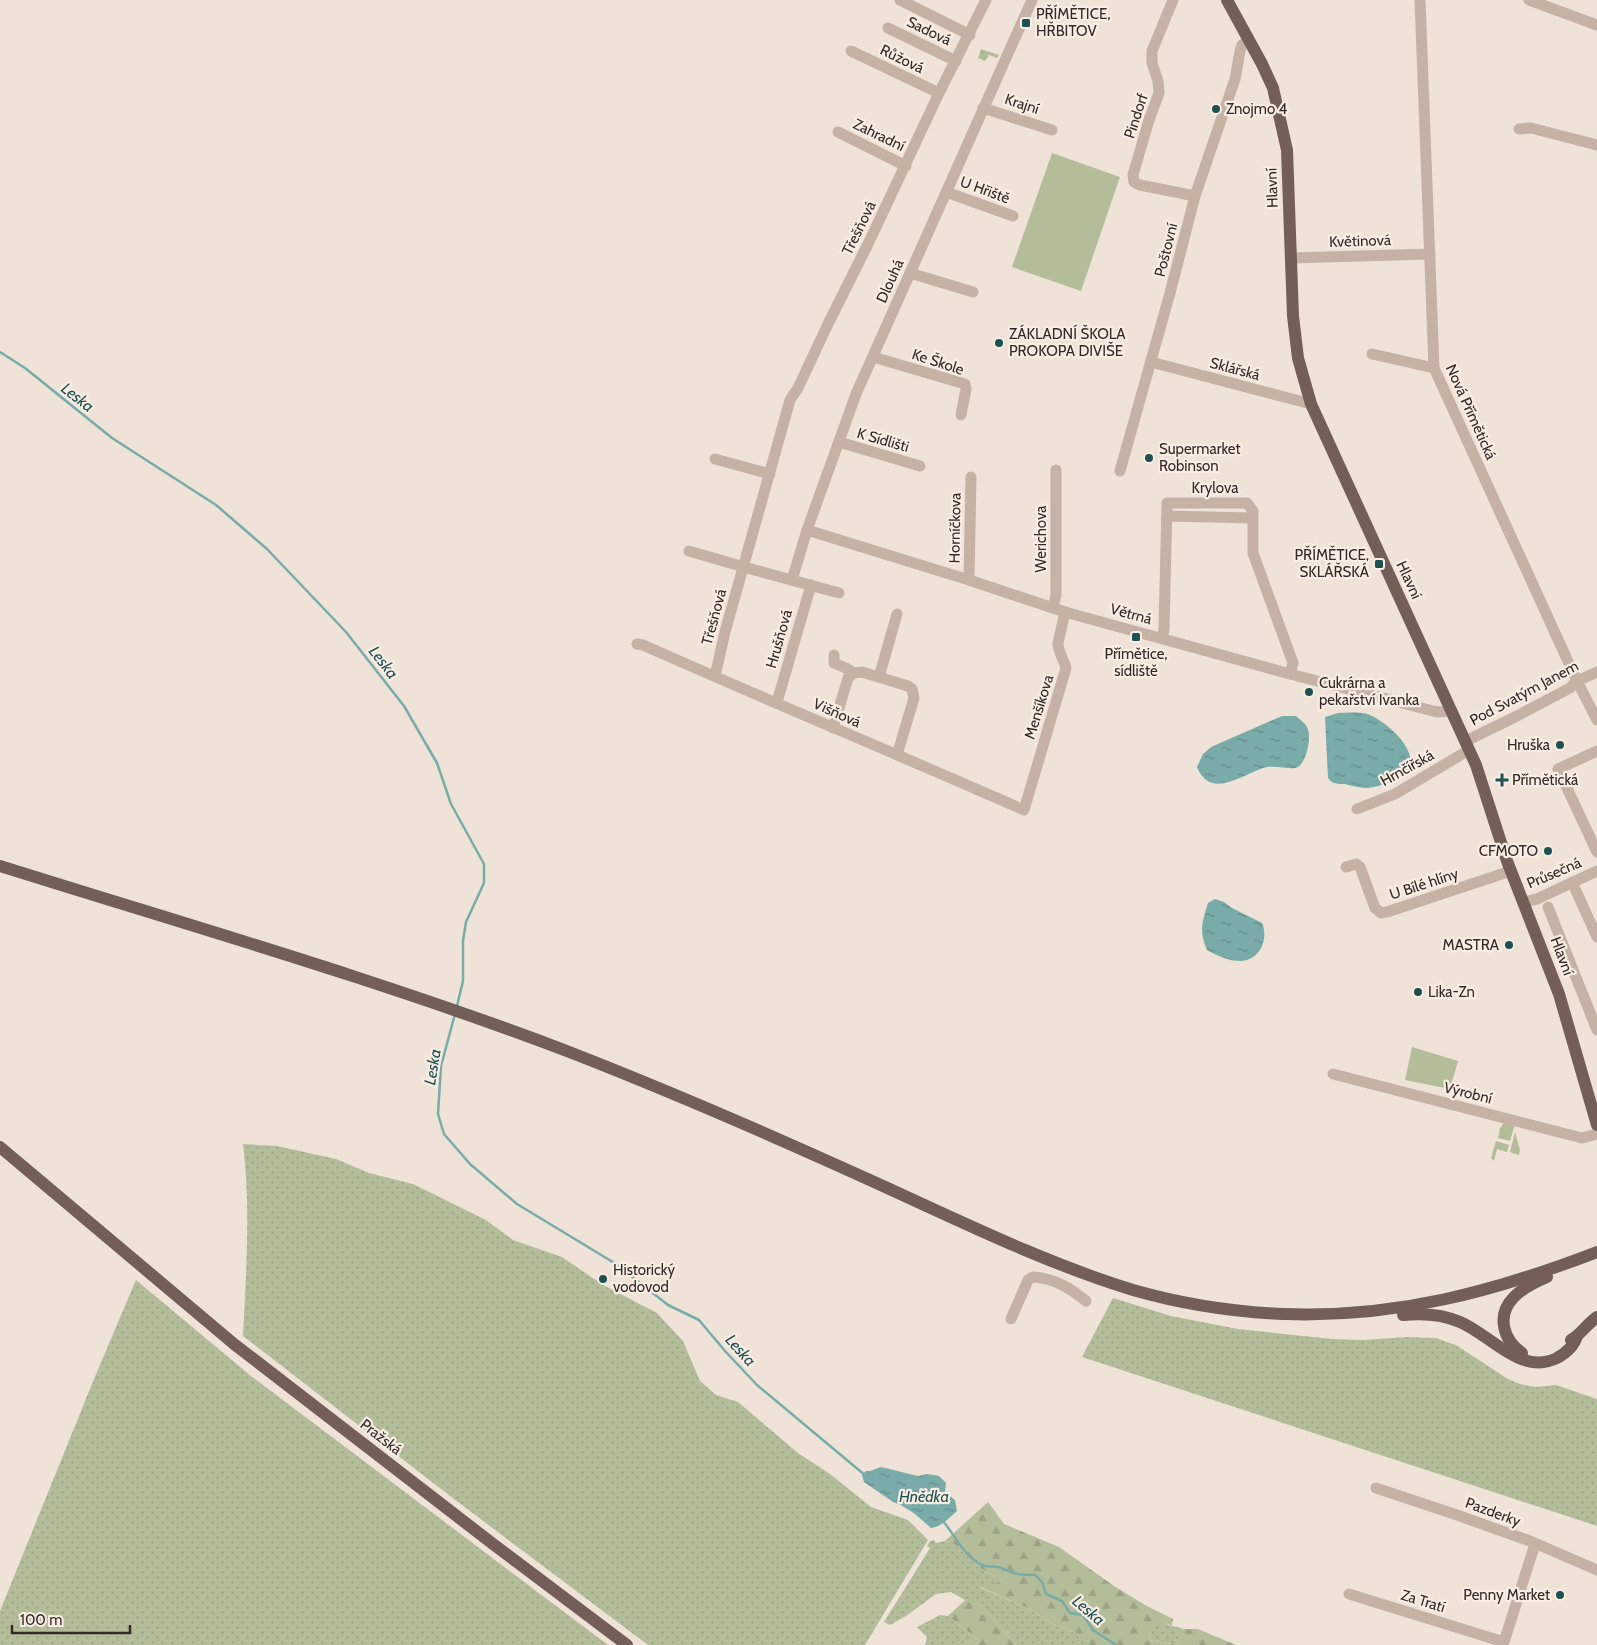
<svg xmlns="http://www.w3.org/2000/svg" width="1597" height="1645" font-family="Cabin,sans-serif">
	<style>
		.grass { fill: #b4bd9a }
		.forest { fill: url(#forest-firs) }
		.park { fill: url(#park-dots) }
		.water { fill: url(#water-ripples) }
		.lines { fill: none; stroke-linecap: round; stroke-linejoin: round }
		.stream { stroke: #79aba9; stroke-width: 2.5 }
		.minor { stroke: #c6b2a5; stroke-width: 11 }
		.major { stroke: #745f58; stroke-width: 12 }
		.poi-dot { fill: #1e5151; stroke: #f8ede4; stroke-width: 2 }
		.labels { text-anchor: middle; stroke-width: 4.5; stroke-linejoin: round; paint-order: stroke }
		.poi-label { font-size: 15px; fill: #332926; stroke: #f8ede4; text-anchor: start }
		.street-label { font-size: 15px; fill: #332926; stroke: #f8ede4 }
		.water-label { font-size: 16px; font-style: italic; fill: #1e5151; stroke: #f8ede4 }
	</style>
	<defs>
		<pattern id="forest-firs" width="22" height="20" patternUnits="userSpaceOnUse" patternTransform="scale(1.25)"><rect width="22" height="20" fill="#b4bd9a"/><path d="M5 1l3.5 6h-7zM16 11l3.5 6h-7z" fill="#9ba285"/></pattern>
		<pattern id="park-dots" width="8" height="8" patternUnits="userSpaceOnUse" patternTransform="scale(1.25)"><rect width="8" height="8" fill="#b4bd9a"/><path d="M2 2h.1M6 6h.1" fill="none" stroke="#9ba285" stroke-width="1.8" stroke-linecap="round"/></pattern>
		<pattern id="water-ripples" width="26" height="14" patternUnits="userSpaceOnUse" patternTransform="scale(1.25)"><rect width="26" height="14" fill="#79aba9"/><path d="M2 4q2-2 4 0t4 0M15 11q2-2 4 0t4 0" fill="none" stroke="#648b89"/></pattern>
	</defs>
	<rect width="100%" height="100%" fill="#efe3d8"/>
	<g class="grass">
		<polygon points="1052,153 1120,177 1081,291 1012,267"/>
		<polygon points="1412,1047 1458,1061 1450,1089 1405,1080"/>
		<polygon points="1504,1123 1515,1124 1510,1141 1498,1138 1500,1128"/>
		<polygon points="1515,1132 1520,1150 1519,1155 1510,1152"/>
		<polygon points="1496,1141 1509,1145 1507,1152 1497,1149 1494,1161 1491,1158"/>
	</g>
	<g class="forest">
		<polygon points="988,1502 1004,1524 1059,1547 1114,1586 1145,1605 1173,1619 1172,1625 1155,1622 1149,1640 1178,1645 1184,1629 1198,1629 1236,1645 1088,1645 1088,1638 1055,1625 1027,1608 978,1586 999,1582 1001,1580 980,1568 952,1542 945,1541"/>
		<polygon points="965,1600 982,1606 1016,1645 961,1645 977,1639 948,1616"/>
	</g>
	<g class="park">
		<polygon points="981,49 999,55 997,58 989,55 985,61 978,58"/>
		<path d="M243,1144L277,1146L336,1159L369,1173L413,1184L486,1220L513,1240L562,1257L603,1285L657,1313L683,1341L700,1381L716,1395L738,1402L798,1453L830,1474L871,1507L908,1520L928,1540L865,1645H648L454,1499L243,1336C246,1272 251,1208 243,1144Z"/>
		<polygon points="136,1280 251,1376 608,1645 0,1645 0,1611 94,1379"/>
		<polygon points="1113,1298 1171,1316 1238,1329 1332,1339 1364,1340 1406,1337 1436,1338 1456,1345 1508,1379 1520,1384 1536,1387 1556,1385 1597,1399 1597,1526 1082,1357"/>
		<polygon points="934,1540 936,1543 945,1541 952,1542 980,1568 1001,1580 999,1582 979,1587 1027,1608 1055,1625 1088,1638 1088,1645 1016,1645 982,1606 965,1600 951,1592 936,1594 906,1616 890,1625 884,1622 930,1548 927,1546 930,1541"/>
		<polygon points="940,1615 948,1616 977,1639 961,1645 925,1645 927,1637 917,1627"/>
		<polygon points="1155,1621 1184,1629 1178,1645 1149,1640"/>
	</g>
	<g class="water">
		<path d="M1338,713C1348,713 1363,711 1372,716C1387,723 1418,749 1409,769C1403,781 1380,786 1368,788C1361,788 1352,786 1345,784C1342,784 1337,784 1334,783C1331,782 1330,780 1328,778L1325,717Z"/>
		<path d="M1282,716H1296C1300,720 1305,723 1307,727C1312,736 1307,761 1298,767C1291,771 1275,764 1263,768C1242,775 1210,800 1197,767L1203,754L1211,747Z"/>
		<path d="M1215,899L1224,902L1232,908L1262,923C1269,939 1260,960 1241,961C1228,961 1218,956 1207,950C1199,930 1202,923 1208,903Z"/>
		<path d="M881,1467L918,1476L927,1474L939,1476L946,1483L945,1492L955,1500L957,1511C949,1518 941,1527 931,1528L915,1514L901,1505L893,1502L864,1482L862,1475L866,1471H870Z"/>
	</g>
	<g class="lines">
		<g class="stream">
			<polyline points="0,352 25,368 112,438 216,505 267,549 346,632 404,706 437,763 451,804 484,864 484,883 466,922 463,941 463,981 457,1006"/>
			<polyline points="455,1014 441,1066 438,1114 444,1134 470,1164 517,1204 616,1264 668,1305 699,1320 725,1351 757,1385 866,1476"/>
			<path d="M942,1520C955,1534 965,1560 985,1566C990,1567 996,1566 1001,1568C1017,1574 1017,1575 1035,1575L1042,1582L1046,1594L1062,1601L1070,1613L1083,1615L1093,1630L1116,1645"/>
		</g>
		<g class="minor">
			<polyline points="900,0 970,35"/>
			<polyline points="1173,0 1152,51 1152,63 1158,81 1159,93 1149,120 1133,175 1134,182 1140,185 1195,196"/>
			<polyline points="1420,0 1434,368 1577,681 1597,720"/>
			<polyline points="1529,0 1597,25"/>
			<polyline points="888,28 956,61"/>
			<polyline points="851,51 939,93"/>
			<polyline points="983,108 1052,130"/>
			<polyline points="1519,129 1531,128 1597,145"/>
			<polyline points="838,132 906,166"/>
			<polyline points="946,192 1013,216"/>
			<polyline points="1291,258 1430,254"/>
			<polyline points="910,273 973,292"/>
			<polyline points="1372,354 1434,368"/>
			<polyline points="873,357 965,384 966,389 961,415"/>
			<polyline points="1151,362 1311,404"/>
			<polyline points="839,442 920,466"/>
			<polyline points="715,459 770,474"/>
			<polyline points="1120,471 1170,293 1195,196 1235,79 1240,51 1242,45 1248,40"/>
			<polyline points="1167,516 1252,518"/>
			<polyline points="807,530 969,580 1065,612 1290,674 1433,711 1438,712 1451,711"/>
			<polyline points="689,551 744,567 839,593"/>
			<polyline points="792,580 807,530 856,394 1032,0"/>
			<polyline points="969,580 971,477"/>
			<polyline points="1053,607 1056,595 1056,470"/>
			<polyline points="1162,638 1164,630 1167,503 1247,503 1253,511 1253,553 1293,663 1290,674"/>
			<path d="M637,644L643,645C769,701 897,754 1024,810L1066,668C1064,660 1058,652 1058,643L1065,612"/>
			<polyline points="834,655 834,663 848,669 853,673"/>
			<polyline points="715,676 725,632 790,400 798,388 828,324 869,242 939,93 986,0"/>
			<polyline points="879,677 897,614"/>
			<polyline points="777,702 811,585"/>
			<polyline points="833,728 848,678 853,673 862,672 908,686 912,689 914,698 897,755"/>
			<polyline points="1466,741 1517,716 1570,688 1577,681 1597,672"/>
			<polyline points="1597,751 1558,769 1597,852"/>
			<polyline points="1357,809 1395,794 1469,750"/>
			<polyline points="1346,867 1356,864 1360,867 1375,908 1381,913 1387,912 1511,871"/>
			<polyline points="1572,882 1597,937"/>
			<polyline points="1523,902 1537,899 1597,871"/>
			<polyline points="1548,907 1597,1030"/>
			<polyline points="1333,1074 1582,1138 1597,1134"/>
			<path d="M1011,1319L1028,1280L1033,1277C1054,1278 1070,1288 1086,1301"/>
			<polyline points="1376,1488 1454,1514 1530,1541 1597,1570"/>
			<polyline points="1349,1594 1504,1642 1535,1544"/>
		</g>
		<g class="major">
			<polyline points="1227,0 1262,64 1273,88 1287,150 1293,316 1298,358 1311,404 1476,765 1507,861 1559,994 1597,1125"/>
			<path d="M0,866C191,926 384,981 572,1053C677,1094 780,1139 883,1186C964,1223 1048,1264 1133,1290C1182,1304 1234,1312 1284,1314C1396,1318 1493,1292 1597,1252"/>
			<polyline points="0,1147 234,1344 493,1544 627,1645"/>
			<path d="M1403,1315C1423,1313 1442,1314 1460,1322C1491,1335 1521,1376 1557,1358C1566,1353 1574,1346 1577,1336"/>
			<path d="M1571,1340C1581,1334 1587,1324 1597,1317"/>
			<path d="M1522,1353C1503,1340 1496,1315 1514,1297C1523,1288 1535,1282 1547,1277"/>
		</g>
	</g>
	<g class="poi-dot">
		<rect x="1021" y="18" width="10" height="10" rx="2.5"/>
		<circle cx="1216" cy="109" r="5"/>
		<circle cx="999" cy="343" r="5"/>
		<circle cx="1149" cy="458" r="5"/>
		<rect x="1374" y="559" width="10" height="10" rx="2.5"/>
		<rect x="1131" y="632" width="10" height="10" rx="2.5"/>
		<circle cx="1309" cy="692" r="5"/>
		<circle cx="1560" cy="745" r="5"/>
		<path d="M1499.5 772.5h5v5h5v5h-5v5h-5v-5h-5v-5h5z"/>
		<circle cx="1548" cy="851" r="5"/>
		<circle cx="1509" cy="945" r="5"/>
		<circle cx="1418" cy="992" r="5"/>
		<circle cx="603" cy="1279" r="5"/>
		<circle cx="1560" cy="1595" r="5"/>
	</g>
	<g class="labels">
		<g class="poi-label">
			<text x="1036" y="19">PŘÍMĚTICE,<tspan x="1036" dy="17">HŘBITOV</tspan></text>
			<text x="1226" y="114">Znojmo 4</text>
			<text x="1009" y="339">ZÁKLADNÍ ŠKOLA<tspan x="1009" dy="17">PROKOPA DIVIŠE</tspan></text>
			<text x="1159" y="454">Supermarket<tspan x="1159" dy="17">Robinson</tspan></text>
			<text x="1369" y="560" text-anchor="end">PŘÍMĚTICE,<tspan x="1369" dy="17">SKLÁŘSKÁ</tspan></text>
			<text x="1136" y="659" text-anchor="middle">Přímětice,<tspan x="1136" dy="17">sídliště</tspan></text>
			<text x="1319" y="688">Cukrárna a<tspan x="1319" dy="17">pekařství Ivanka</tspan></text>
			<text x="1550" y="750" text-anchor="end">Hruška</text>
			<text x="1512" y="785">Přímětická</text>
			<text x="1538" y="856" text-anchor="end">CFMOTO</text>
			<text x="1499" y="950" text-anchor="end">MASTRA</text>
			<text x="1428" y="997">Lika-Zn</text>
			<text x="613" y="1275">Historický<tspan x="613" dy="17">vodovod</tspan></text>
			<text x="1550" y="1600" text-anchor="end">Penny Market</text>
		</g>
		<g class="street-label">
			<text transform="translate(929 31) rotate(26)" y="5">Sadová</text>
			<text transform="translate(902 59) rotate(26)" y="5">Růžová</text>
			<text transform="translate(1022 104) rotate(18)" y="5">Krajní</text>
			<text transform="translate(1136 116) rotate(-72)" y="5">Pindorf</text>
			<text transform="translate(879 135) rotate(26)" y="5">Zahradní</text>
			<text transform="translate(1272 188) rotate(-92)" y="5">Hlavní</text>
			<text transform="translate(985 190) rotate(20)" y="5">U Hřiště</text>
			<text transform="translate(859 228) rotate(-64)" y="5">Třešňová</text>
			<text transform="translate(1360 241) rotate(-2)" y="5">Květinová</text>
			<text transform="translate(1166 250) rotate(-76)" y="5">Poštovní</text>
			<text transform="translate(890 281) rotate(-66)" y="5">Dlouhá</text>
			<text transform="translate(938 362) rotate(18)" y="5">Ke Škole</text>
			<text transform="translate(1235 369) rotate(15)" y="5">Sklářská</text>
			<text transform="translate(1471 412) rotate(66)" y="5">Nová Přímětická</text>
			<text transform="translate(883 440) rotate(16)" y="5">K Sídlišti</text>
			<text x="1215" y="493">Krylova</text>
			<text transform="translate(955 528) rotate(-89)" y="5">Horníčkova</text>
			<text transform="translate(1041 539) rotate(-90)" y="5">Werichova</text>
			<text transform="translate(1409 580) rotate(65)" y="5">Hlavní</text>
			<text transform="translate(1131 614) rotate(15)" y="5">Větrná</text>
			<text transform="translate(714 617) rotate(-75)" y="5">Třešňová</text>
			<text transform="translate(779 639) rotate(-74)" y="5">Hrušňová</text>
			<text transform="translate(1524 693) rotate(-28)" y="5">Pod Svatým Janem</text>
			<text transform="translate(1039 707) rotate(-73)" y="5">Menšíkova</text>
			<text transform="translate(837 713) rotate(24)" y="5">Višňová</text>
			<text transform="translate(1407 768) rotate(-29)" y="5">Hrnčířská</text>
			<text transform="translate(1554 873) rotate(-23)" y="5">Průsečná</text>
			<text transform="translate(1424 884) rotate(-18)" y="5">U Bílé hlíny</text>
			<text transform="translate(1562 956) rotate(69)" y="5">Hlavní</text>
			<text transform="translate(1468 1093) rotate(14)" y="5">Výrobní</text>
			<text transform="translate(381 1437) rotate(38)" y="5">Pražská</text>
			<text transform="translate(1493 1512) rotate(20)" y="5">Pazderky</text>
			<text transform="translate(1423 1601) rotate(17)" y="5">Za Tratí</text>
		</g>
		<g class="water-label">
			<text transform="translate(78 397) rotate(38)" y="6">Leska</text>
			<text transform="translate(384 662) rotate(52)" y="6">Leska</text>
			<text transform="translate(432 1067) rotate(-81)" y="6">Leska</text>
			<text transform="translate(741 1350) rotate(48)" y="6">Leska</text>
			<text x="924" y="1502">Hnědka</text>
			<text transform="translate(1089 1610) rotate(41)" y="6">Leska</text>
		</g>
	</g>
	<path d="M12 1625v8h118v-8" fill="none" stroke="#332926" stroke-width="2.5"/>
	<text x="20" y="1625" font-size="15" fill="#332926" stroke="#f8ede4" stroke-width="4" paint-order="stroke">100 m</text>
</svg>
